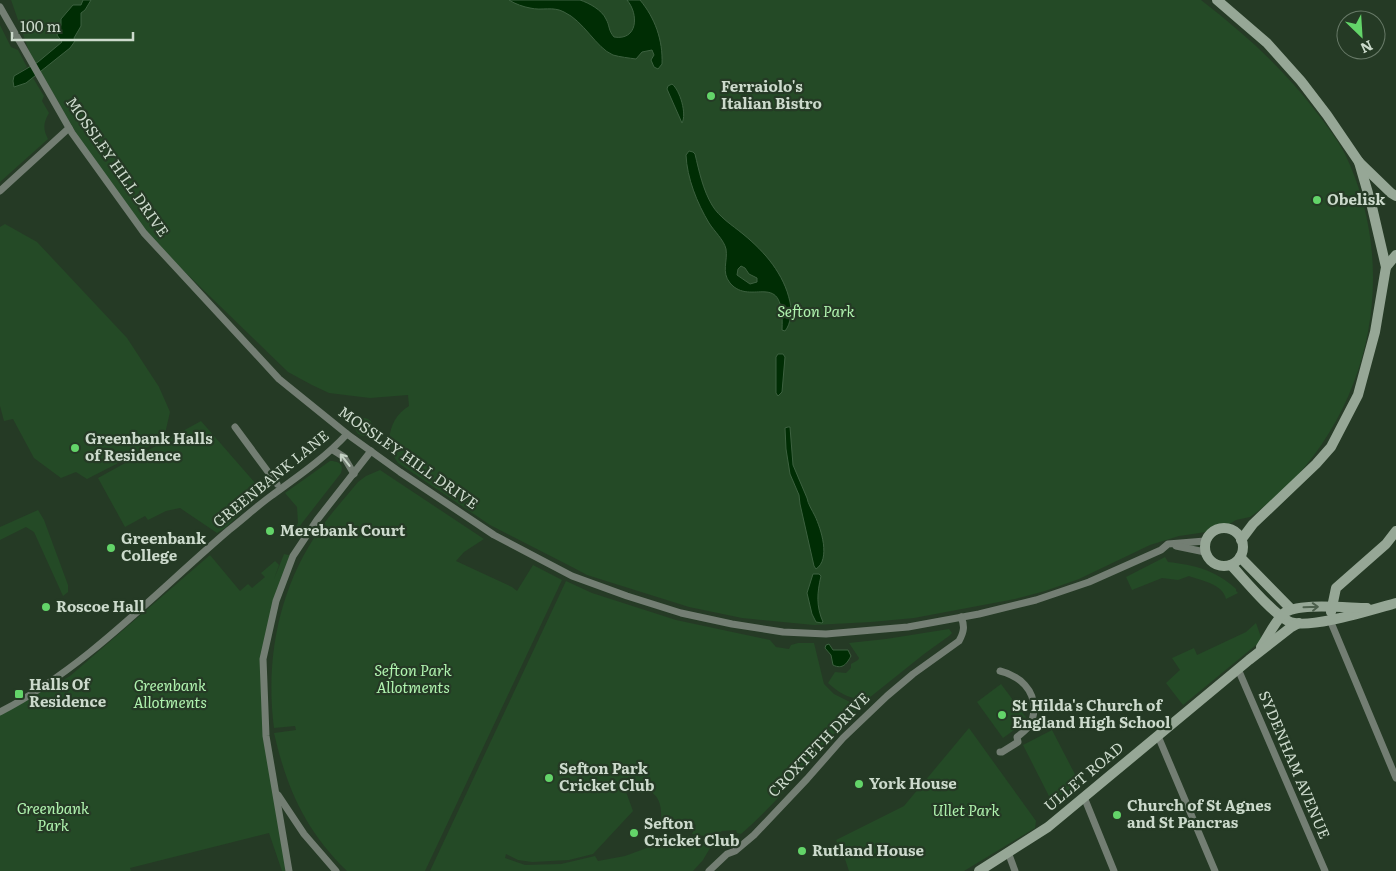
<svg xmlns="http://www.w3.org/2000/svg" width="1396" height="871" font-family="Literata,serif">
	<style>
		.green { fill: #244a26 }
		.water { fill: #002d04; stroke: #3d6140; fill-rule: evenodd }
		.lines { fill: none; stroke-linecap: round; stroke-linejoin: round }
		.street { stroke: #737e73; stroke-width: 7 }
		.secondary { stroke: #96a796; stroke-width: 10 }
		.oneway { stroke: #c3d1c3 }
		.oneway2 { stroke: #4d604d }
		.poi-dot { fill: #63d469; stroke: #253a25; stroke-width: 2 }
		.labels { text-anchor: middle; stroke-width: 4.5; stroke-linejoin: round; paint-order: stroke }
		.poi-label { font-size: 15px; font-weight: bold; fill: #ccdacc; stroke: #253a25; text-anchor: start }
		.street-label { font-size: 15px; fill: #ccdacc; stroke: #253a25 }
		.park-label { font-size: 15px; font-style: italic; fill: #b0f3af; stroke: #253a25 }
	</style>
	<rect width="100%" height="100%" fill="#253a25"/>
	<g class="green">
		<path d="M11,0H1201C1245,34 1284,69 1317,113C1327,126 1337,139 1345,154C1396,260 1376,389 1296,477C1285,490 1270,501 1257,512L1250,517L1236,520L1220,530L1179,536L1150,545L1079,579L1045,591L1015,599L914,618L871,622L814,625L742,618L689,607L587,575L574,568L490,525L398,463C383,444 389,418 409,406L408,395L370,398L329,393L312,385L288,372L152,240L80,140L57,100L30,54Z"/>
		<path d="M0,25L11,47L18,50L27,67L20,72L17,86L33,78L44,96L42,101L49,113C43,123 43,129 48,139L0,182Z"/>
		<polygon points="5,224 37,242 127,338 159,387 170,412 164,438 132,456 87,479 76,472 61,478 34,458 13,419 4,421 0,406 0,227"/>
		<circle cx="364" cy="427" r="9"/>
		<polygon points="201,421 263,492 225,528 217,533 180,508 166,511 148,520 145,516 125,527 98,478"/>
		<path d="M330,461C339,461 344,464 341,473L302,523L292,539L290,537L298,523L297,507L285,493Z"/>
		<path d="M380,470L484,539L464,552L456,561L512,587L517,591L533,565L562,580L425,871H347C305,830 287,789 274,733L296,730L295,726L274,728C265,659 279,587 320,529C331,513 346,497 358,482L366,476Z"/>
		<polygon points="38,510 44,520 68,585 68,592 63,596 34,532 26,527 0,540 0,527"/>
		<polygon points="284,554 293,556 276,601 263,659 265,707 289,871 282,871 269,833 130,868 131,871 0,871 0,712 53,679 56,687 58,683 70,676 210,555 240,591 248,584 252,588 265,577 261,573 275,561 279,565 274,579"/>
		<path d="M1165,557L1168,562C1194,565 1216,570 1236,589V591L1238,593L1226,599C1223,584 1202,581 1189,576L1178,580L1162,578L1132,590L1126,577Z"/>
		<path d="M566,581L592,593L676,620L770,640L776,647L789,649L791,645L798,643H814L824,684L834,694L850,702L861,704L862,705C820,747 786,795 741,834L737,833L736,830L722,831L717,835L711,837L692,834L696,825L689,823L665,826L661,823C663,797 655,790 631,784L625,789L633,811L593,854L569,860L532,862L518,860L506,854L505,858L525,865L561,864L595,856L598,861L625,856L663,842L674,841L687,844L713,843L703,860L693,871H430Z"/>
		<polygon points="1256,623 1262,640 1183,705 1166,683 1180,670 1172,658 1194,648 1197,655 1246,632"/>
		<path d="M949,629L952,633L949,636L924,654L869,698C852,701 840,694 828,683L835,672L846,673L851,668V664L858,660L859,658L849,643L886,639Z"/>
		<polygon points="1001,684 1028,720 1003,738 977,702"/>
		<polygon points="969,728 1036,821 1035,828 964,871 849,871 845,859 836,840 904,806"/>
		<polygon points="1052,730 1080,784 1051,800 1023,745"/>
	</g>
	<g class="water">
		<polygon points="83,0 91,0 85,10 81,13 81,26 74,38 75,41 70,48 26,83 14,87 13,81 14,76 38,62 62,42 57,35 61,25 61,19 73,5 81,5"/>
		<path d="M509,0H580C589,3 602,10 606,19C610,26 608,30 614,37C638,41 639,14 627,0H640C655,18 663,40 662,64L658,69L654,67L651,60L654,55L652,50L642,52L636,59C629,58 620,57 613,55C596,48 584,21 564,12C553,6 542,11 530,8C524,7 515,4 509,0Z"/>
		<path d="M672,84C680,90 687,114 682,123L667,89L668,86Z"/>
		<path d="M689,151L693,152L695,154C699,171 703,190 712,205C719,217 732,225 743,234C765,252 784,274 790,302C792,311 791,324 785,331L782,330C785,266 751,308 730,283C721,272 728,261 726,249C724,240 714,231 709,223C697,203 687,178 686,155ZM741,266L745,268L749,274L757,278V282L750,284L737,275L738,269Z"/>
		<polygon points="778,354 783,354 785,357 782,392 778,396 776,393 776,357"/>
		<path d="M788,427H790L793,465L807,498C808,504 812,510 815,516C821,529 831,559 816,569L814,566L800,504L799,495L790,474L786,449L785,428Z"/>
		<path d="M813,574H819L821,576C817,593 816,606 823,622L822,623L816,622L812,614L807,593Z"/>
		<path d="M829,644L833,650H848L851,656C847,663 843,670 833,665L831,655L825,648L826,645Z"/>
	</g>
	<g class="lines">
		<g class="street">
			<polyline points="0,7 72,133 144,233 279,379 347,434 400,472 494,535 572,576 627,596 681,613 732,624 783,632 826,634 908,627 979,614 1036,600 1089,582 1161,550 1168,544 1205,541"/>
			<polyline points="0,191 69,128"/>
			<polyline points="235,427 277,484"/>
			<polyline points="333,450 344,457 354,474"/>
			<polyline points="1176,546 1205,552"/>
			<polyline points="1330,620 1396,778"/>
			<polyline points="1238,669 1325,871"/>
			<path d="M0,712C87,667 155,593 229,530C243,519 256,507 271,496C297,477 325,458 347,434"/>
			<polyline points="1158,736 1215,871"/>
			<path d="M1000,752H1002L1018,742L1017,737C1022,733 1028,729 1031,723C1033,719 1033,716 1034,711C1035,690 1020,676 1000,671"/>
			<polyline points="278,795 304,834 336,871"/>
			<polyline points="1084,797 1114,871"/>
			<polyline points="1008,852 1015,871"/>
			<polyline points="289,871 266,736 263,659 276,601 293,556 317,520 371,451"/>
			<path d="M709,871L727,854L735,851L754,835L807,779L843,738L887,696L913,674L959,641C964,632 965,626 961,617"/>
		</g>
		<g class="secondary">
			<polyline points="1217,0 1267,43 1301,81 1327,115 1359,162 1391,193 1396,196"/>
			<polyline points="1386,267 1396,255"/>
			<circle cx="1224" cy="547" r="19"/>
			<polyline points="1241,540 1253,524 1316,464 1331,447 1358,395 1375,332 1386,267 1372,207 1359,162"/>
			<polyline points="1240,557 1291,609"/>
			<path d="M1231,565C1244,579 1271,612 1288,621C1306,631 1374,609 1396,603"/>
			<polyline points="1331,612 1336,588 1386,544 1396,531"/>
			<path d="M1261,647C1268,637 1274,623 1283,614C1296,602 1348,608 1367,608"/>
			<polyline points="979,871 1048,827 1249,660 1290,628 1299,623"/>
		</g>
	</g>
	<defs><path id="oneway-shaft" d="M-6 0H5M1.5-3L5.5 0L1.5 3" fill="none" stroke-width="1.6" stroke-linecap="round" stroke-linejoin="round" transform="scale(1.25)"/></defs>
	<use class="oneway" href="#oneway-shaft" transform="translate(345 460) rotate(-128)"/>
	<use class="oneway2" href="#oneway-shaft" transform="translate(1311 607) rotate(-2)"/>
	<g class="poi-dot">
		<circle cx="711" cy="96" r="5"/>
		<circle cx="1317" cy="200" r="5"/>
		<circle cx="75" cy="448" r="5"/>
		<circle cx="270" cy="531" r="5"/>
		<circle cx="111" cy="548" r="5"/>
		<circle cx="46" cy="607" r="5"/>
		<rect x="14" y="689" width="10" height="10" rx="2.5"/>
		<circle cx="1002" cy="715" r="5"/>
		<circle cx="549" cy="778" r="5"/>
		<circle cx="859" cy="784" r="5"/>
		<circle cx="1117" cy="815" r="5"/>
		<circle cx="634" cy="833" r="5"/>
		<circle cx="802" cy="851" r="5"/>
	</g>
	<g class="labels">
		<g class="poi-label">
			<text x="721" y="92">Ferraiolo's<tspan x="721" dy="17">Italian Bistro</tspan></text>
			<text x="1327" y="205">Obelisk</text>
			<text x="85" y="444">Greenbank Halls<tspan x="85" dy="17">of Residence</tspan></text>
			<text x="280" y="536">Merebank Court</text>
			<text x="121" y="544">Greenbank<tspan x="121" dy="17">College</tspan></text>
			<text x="56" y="612">Roscoe Hall</text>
			<text x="29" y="690">Halls Of<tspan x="29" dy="17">Residence</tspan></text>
			<text x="1012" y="711">St Hilda's Church of<tspan x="1012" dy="17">England High School</tspan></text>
			<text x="559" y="774">Sefton Park<tspan x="559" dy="17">Cricket Club</tspan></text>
			<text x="869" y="789">York House</text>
			<text x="1127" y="811">Church of St Agnes<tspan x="1127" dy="17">and St Pancras</tspan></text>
			<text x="644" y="829">Sefton<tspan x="644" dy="17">Cricket Club</tspan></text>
			<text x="812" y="856">Rutland House</text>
		</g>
		<g class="street-label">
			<text transform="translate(117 167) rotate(55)" y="5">MOSSLEY HILL DRIVE</text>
			<text transform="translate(408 458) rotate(35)" y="5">MOSSLEY HILL DRIVE</text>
			<text transform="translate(271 479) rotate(-39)" y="5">GREENBANK LANE</text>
			<text transform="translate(819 745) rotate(-46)" y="5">CROXTETH DRIVE</text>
			<text transform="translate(1294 765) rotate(67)" y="5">SYDENHAM AVENUE</text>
			<text transform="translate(1084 777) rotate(-40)" y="5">ULLET ROAD</text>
		</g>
		<g class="park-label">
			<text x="816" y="317">Sefton Park</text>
			<text x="413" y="676">Sefton Park<tspan x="413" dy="17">Allotments</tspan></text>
			<text x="170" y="691">Greenbank<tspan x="170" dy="17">Allotments</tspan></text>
			<text x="53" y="814">Greenbank<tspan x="53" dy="17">Park</tspan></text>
			<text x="966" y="816">Ullet Park</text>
		</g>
	</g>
	<g transform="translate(1361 35) rotate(155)"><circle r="24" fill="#253a25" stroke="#687a68"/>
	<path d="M0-4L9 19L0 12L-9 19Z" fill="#63d469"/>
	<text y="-8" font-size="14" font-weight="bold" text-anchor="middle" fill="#ccdacc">N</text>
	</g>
	<path d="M12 32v8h121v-8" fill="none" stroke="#ccdacc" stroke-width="2.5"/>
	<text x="20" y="32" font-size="15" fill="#ccdacc" stroke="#253a25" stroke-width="4" paint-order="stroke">100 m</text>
</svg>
